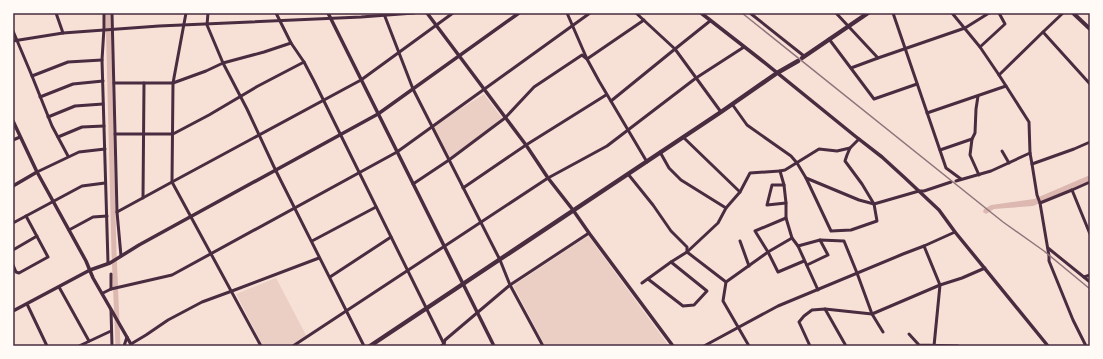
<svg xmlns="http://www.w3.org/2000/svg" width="1103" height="359" font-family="'Fira Sans',sans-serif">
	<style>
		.green { fill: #ebcfc5 }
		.water { fill: #dcb8b0 }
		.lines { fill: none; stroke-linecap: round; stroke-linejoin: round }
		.canal { stroke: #dcb8b0; stroke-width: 5 }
		.minor { stroke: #4a2c40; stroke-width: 3 }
		.tertiary { stroke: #4a2c40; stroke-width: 3.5 }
		.secondary { stroke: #4a2c40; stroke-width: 4 }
		.primary { stroke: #4a2c40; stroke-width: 4.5 }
		.rail { stroke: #8f747c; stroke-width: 1.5 }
		.neatline { fill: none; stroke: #4a2c40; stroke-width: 1.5 }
	</style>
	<rect width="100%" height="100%" fill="#f7e1d7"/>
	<g class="green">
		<polygon points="484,94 502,118 449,160 432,127"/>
		<polygon points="588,236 589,237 669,346 545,346 514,287 514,285"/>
		<polygon points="276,278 307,337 291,346 263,346 236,294"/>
	</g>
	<polygon class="water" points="1090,175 1090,181 1033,206 994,209 986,214 983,212 984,209 991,205 1034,199"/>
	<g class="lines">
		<polyline class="canal" points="108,13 114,252 118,346"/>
		<g class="minor">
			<polyline points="13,13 14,13"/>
			<polyline points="56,13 63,33"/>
			<polyline points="104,13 104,28 102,60 108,263"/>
			<polyline points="112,13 117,212 121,256"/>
			<polyline points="186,13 173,83 172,182 261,346"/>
			<polyline points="208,13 207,25 223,63 247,109 275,169 364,346"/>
			<polyline points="276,13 291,43 304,62 314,81 445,346"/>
			<polyline points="567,13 587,59 599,81 647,162"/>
			<polyline points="750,13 804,56"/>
			<polyline points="836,13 878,58"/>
			<polyline points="893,13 946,168 961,179"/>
			<polyline points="952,13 980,47 999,75 1029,122 1030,153 1032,164 1037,195 1040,203 1049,256 1049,261 1073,320 1086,346"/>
			<polyline points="384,14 413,89 500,260 510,285 543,346"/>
			<polyline points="710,21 675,49 721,112"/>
			<polyline points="13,31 32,76 68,62 102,60"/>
			<polyline points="1043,32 1090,84"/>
			<polyline points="829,39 874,99 917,84"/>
			<polyline points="13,41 63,33 159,26 361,17 414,13"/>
			<polyline points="980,47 1005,24 999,13"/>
			<polyline points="587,59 644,20"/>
			<polyline points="851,68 878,58 965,28 989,13"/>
			<polyline points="999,75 1043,32 1063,13"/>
			<polyline points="32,76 52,126 68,156"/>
			<polyline points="114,83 173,83 206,71 223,63 264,52 291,43"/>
			<polyline points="978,96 976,109 975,133 972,139 970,155 979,175"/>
			<polyline points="40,97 73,84 103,81"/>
			<polyline points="611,101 675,49 636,13"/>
			<polyline points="732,104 747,125 791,156 797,163 806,178 859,200 874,204 919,191 924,191 951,182"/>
			<polyline points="927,113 1006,86"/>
			<polyline points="48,117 75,106 103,104"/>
			<polyline points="115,134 173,134 209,115 258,86 304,62"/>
			<polyline points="58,137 82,127 104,126"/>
			<polyline points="683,137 740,192"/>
			<polyline points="13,140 20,137"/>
			<polyline points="940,150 972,139"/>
			<polyline points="1002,151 1009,163"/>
			<polyline points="660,152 669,168 681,180 726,208"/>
			<polyline points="1032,164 1074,149 1090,142"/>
			<polyline points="37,172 79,152 105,149"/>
			<polyline points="628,174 653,205 671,231 687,247 687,252 726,282 723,301 749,346"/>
			<polyline points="806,178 831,231 851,230 877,221 874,204 862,184 845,161 847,155 850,148"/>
			<polyline points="956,181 991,171 1030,153"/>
			<polyline points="413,184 449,160 505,118 534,87 582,55 587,59"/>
			<polyline points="784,185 772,185 767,205 786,203"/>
			<polyline points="463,188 526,145 606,95"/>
			<polyline points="1072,190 1090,234"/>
			<polyline points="143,198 144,83"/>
			<polyline points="1040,203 1072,190 1090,182"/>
			<polyline points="117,212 172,182 361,80 453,13"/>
			<polyline points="786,218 755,231 768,252 778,272 804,261"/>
			<polyline points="13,223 82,186 105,183"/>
			<polyline points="69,230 93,217 107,216"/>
			<polyline points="792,238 786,218 786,203 784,185 780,171 785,170 819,149 837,151 850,148 859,139"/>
			<polyline points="312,241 376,207"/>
			<polyline points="740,241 749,266"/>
			<polyline points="798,246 820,240 844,241 857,273 872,314 883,332"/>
			<polyline points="1048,248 1090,282"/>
			<polyline points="13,250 37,236"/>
			<polyline points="13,265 16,272 19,273 48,257 26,216"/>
			<polyline points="807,265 828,255 820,240"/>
			<polyline points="111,274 111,289"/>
			<polyline points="330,277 391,237"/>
			<polyline points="1084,277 1090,275"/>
			<polyline points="648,279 683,306 694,305 707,291 671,262"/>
			<polyline points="726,282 768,252 792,238 798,246 818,290"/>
			<polyline points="642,283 671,262 687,252 718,223 726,208 740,192 750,173 780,171"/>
			<polyline points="59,287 89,341"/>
			<polyline points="103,293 111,289 172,275 397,152 590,13"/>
			<polyline points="27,304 47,346"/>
			<polyline points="825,309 846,346"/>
			<polyline points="111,310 112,346"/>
			<polyline points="909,334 919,345 958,346"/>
			<polyline points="131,344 146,335 168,320 202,302 232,291 319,258"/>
			<polyline points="79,346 111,331"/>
			<polyline points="124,346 127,337"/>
			<polyline points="293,346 548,178 607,146 696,78 744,47"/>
			<polyline points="441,346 444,344 445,340 510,285 589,233"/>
			<polyline points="704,346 778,306 903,254 924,246 955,232"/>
			<polyline points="810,346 799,322 804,316 812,310 825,309 872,314 940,285 924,246"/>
			<polyline points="934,346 940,285 962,278 985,268"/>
		</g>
		<g class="tertiary">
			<polyline points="328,13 494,346"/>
			<polyline points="427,13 526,145 548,178 573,210 589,233 673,346"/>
			<polyline points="701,13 760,59 855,136 882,157 905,178 939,210 955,232 1048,346"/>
			<polyline points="13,121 37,172 86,261 93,278 132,346"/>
			<polyline points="13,186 37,172"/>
			<polyline points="13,311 90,270 110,263 139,245 378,114 519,13"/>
		</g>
		<polyline class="secondary" points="1073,13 1090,29"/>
		<g class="primary">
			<polyline points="802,58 868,13"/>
			<polyline points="370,346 721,112 777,73 798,61"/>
		</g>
		<polyline class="rail" points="742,13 1003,222 1044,251 1090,289"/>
	</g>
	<rect width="1103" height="359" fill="none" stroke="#fffaf5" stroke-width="28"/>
	<rect x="14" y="14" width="1075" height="331" class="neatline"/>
</svg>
